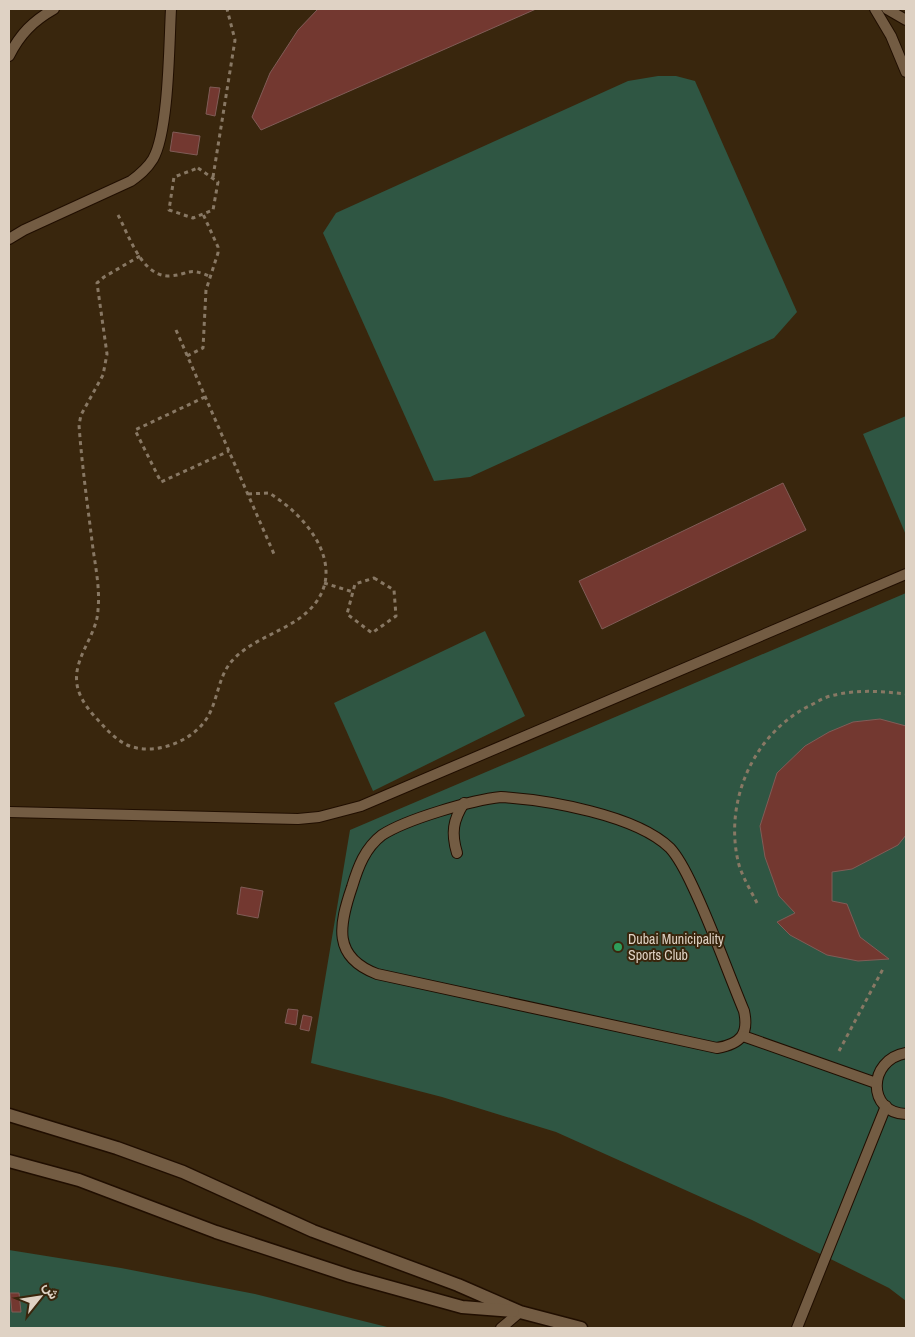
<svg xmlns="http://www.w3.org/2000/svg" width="915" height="1337" font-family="'Archivo Narrow',Vazirmatn,sans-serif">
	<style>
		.green { fill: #2f5643 }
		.building { fill: #733830; stroke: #805c57 }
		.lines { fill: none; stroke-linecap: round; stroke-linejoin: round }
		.service-casing { stroke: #200e00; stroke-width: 12 }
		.tertiary-casing { stroke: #200e00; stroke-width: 15 }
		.path { stroke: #887864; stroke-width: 3; stroke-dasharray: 4 4; stroke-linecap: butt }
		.service { stroke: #735c43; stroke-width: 10 }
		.tertiary { stroke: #735c43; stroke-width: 12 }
		.leisure-dot { fill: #2e9e5b; stroke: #39260d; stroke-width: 2 }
		.labels { text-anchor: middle; stroke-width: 4; stroke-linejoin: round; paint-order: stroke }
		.poi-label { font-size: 14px; fill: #dfd2c4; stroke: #39260d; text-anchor: start }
	</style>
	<rect width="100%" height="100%" fill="#39260d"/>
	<g class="green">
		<polygon points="658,76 676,76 695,81 797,312 774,338 470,477 434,481 323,233 336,213 628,81"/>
		<polygon points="906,416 906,535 863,434"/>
		<polygon points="906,593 906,1301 889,1288 752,1220 556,1132 442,1097 311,1063 350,830"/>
		<polygon points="485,631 525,716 373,791 334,703"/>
		<polygon points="9,1250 121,1268 255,1294 391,1328 9,1328"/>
	</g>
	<g class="building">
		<polygon points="318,9 536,9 261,130 252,117 270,73 298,30"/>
		<polygon points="210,87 220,88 215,116 206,114"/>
		<polygon points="173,132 200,136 197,155 170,151"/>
		<polygon points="783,483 806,530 602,629 579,581"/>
		<polygon points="880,719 906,726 906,835 898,845 852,869 832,872 832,901 847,904 860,937 889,959 858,961 827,955 790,935 777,922 795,913 779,896 765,857 760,826 777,773 805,746 829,732 853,722"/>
		<polygon points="241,887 263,891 258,918 237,914"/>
		<polygon points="288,1009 298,1010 296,1025 285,1023"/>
		<polygon points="303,1015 312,1017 309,1031 300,1029"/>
		<polygon points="10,1293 19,1293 21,1312 12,1312"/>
	</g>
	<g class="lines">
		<g class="service-casing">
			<g id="service">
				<polyline points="875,9 891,36 906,72"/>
				<polyline points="887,9 906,20"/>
				<path d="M9,56C20,34 33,21 54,9"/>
				<path d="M9,239L24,230L131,181C139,175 147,169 153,159C169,131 169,44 171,9"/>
				<path d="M501,797C548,800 636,815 670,848C680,859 687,874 693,887C712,927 727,970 744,1011C749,1034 741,1044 717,1048L377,974C332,957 339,925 352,887C358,867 365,848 382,835C407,819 472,800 501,797Z"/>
				<polyline points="9,812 298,819 319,817 361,806 906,574"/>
				<path d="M457,853C451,833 453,820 464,803"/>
				<polyline points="743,1036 876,1083"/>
				<path d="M906,1053C867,1060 867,1113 906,1114"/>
				<polyline points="501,1328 520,1312"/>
				<polyline points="797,1328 886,1106"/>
			</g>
		</g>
		<g class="tertiary-casing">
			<g id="tertiary">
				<polyline points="9,1115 117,1148 183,1172 313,1231 458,1285 520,1312 581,1328"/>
				<polyline points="9,1161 79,1180 216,1232 350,1276 462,1307 513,1311"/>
			</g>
		</g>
		<g class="path">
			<polygon points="198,168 218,182 213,210 193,218 169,210 174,177"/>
			<polyline points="213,177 235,40 227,9"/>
			<path d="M118,215C129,235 141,276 169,276C189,275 188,266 211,277"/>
			<path d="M140,256L104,277L97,283L107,354L103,375L81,415L79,425C82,467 88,508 93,549C96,569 100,590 98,610C97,637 70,660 78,689C81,700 90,712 98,720C107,730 115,739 127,745C153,756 189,743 205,721C218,703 217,679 231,662C248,642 276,634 297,620C356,580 314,520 269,493L248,494"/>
			<polyline points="176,330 274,554"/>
			<polyline points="187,356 203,348 206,290 218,253 218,247 203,214"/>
			<polyline points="205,397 135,430 161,482 229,451"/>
			<polygon points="374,578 394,590 396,616 372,633 347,614 355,584"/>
			<polyline points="324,583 353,592"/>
			<path d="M757,903C751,891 743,878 739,865C723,804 752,736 807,707C814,704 821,699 827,697C854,689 879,691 906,694"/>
			<polyline points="839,1051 884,967"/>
		</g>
		<use href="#service" class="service"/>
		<use href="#tertiary" class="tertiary"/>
	</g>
	<circle class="leisure-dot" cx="618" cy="947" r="5"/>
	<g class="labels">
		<g class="poi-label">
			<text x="628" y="944">Dubai Municipality<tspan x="628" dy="16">Sports Club</tspan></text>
		</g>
	</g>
	<rect width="915" height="1337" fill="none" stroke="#dfd2c4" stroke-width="20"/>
	<g transform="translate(40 1297) rotate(60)" stroke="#39260d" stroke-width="4" paint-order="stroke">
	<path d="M0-4L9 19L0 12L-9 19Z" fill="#dfd2c4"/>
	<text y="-8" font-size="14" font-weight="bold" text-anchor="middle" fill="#dfd2c4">ش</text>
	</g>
</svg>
